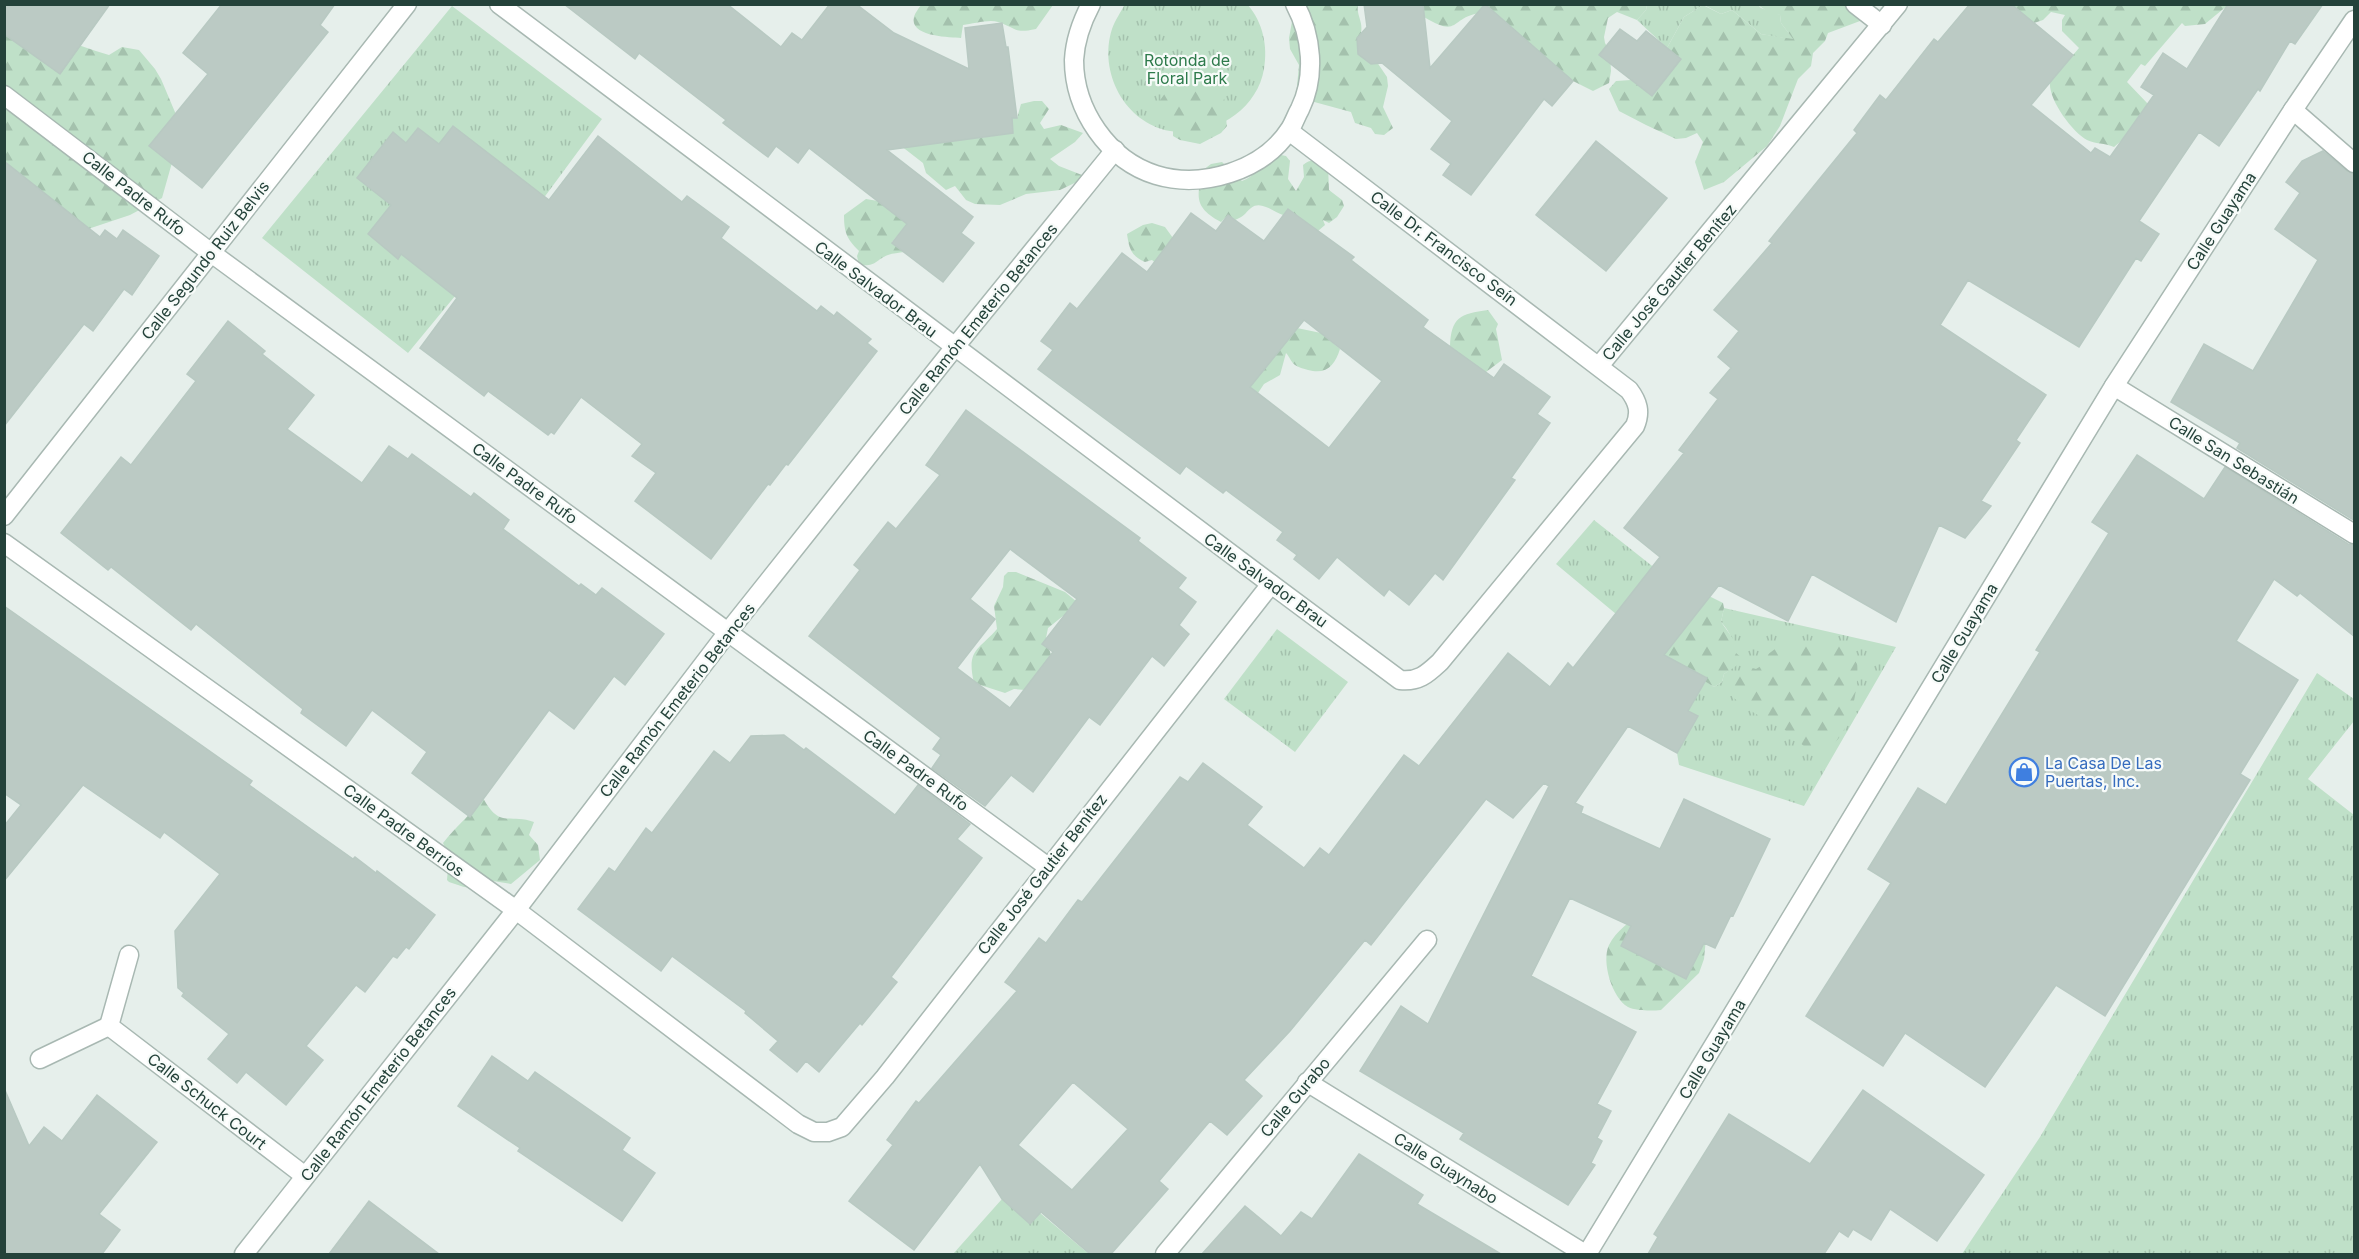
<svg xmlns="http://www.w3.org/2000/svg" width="2359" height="1259" font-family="Inter,sans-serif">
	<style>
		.grass { fill: url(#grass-tufts) }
		.forest { fill: url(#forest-firs) }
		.building { fill: #bbcac4; stroke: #b8c9c2; stroke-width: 1.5; fill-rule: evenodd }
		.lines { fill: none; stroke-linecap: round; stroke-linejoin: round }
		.minor-casing { stroke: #a8b8b2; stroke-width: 21 }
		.minor { stroke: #fff; stroke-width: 18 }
		.labels { text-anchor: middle; stroke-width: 4.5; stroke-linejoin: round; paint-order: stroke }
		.park-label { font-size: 16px; fill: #2d7a4b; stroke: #f7fbf9 }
		.street-label { font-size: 16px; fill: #24423a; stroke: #f7fbf9 }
		.shop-label { font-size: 16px; fill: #366cbe; stroke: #f7fbf9; text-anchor: start }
	</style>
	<defs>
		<pattern id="grass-tufts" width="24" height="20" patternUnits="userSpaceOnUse" patternTransform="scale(1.5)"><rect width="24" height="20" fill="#bfe0c8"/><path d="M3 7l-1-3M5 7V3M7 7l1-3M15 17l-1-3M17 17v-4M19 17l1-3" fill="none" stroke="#a4c1ad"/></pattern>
		<pattern id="forest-firs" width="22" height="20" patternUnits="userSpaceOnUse" patternTransform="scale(1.5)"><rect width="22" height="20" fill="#bfe0c8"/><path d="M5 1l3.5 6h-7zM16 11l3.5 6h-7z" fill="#a4c1ad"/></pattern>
	</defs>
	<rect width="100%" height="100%" fill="#e6efeb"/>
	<g class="grass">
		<path d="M1125,4L1248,5C1263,23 1268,46 1264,69C1257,111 1211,139 1170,131C1125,123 1098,72 1112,29C1115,20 1121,12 1125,4Z"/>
		<polygon points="1647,5 1703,5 1684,17 1667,48 1637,20 1646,10"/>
		<polygon points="1704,5 1758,5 1761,8 1780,15 1781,23 1794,40 1761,34 1732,10 1721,14"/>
		<polygon points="452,6 602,119 512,241 493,250 408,353 262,238"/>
		<polygon points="1594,520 1680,588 1616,614 1556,564"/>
		<path d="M1724,608L1896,647L1804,806L1679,765L1677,753L1698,716L1688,711L1705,681L1714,687L1722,682L1724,674C1744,661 1734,636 1721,622Z"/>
		<polygon points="1277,629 1348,682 1295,752 1224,699"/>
		<polygon points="2317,673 2354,699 2354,721 2308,779 2354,815 2354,1254 1962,1254 2040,1137"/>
		<polygon points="1002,1199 1030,1224 1040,1213 1089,1254 953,1254"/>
	</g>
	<g class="forest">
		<path d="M921,5H1053L1036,29C1013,34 1017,28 998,22C989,19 973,24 963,25L961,38C950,37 909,37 914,17C915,13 919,8 921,5Z"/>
		<path d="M1299,5H1358C1356,16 1365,23 1360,37L1387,77L1388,86L1383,107L1393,128L1384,135L1375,134L1371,128L1355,123L1351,112L1296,97L1299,65L1290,49L1289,38L1293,16Z"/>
		<path d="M1423,5H1483L1481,13C1449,17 1461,39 1424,17Z"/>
		<polygon points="1485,5 1647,5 1646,10 1637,20 1617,12 1608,18 1604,37 1605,43 1610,52 1611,71 1609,83 1593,91 1573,81"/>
		<polygon points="1703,5 1721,14 1732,10 1761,34 1793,39 1781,23 1780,15 1771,14 1758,5 1861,5 1860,21 1828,33 1825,41 1813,53 1811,66 1798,79 1780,126 1767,146 1724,182 1704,190 1695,162 1703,142 1697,133 1686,138 1676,139 1646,125 1619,111 1609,89 1616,81 1631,80 1652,96 1681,59 1667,48 1684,17"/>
		<path d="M2011,5H2228L2205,24L2185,26L2182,23L2145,66L2141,64L2127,82L2148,104L2121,141L2114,147C2105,143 2095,144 2087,140C2072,132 2048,99 2050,82L2079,48L2062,31V20L2065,15L2051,12L2043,20L2034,23Z"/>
		<path d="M4,17C39,29 74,45 109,55L122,47L139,50L155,69L161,79L180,124L175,152L162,198L130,215L91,228L80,235L5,161Z"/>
		<path d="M1197,81C1203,83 1210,84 1215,86C1228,92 1225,114 1227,126L1221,133L1200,144L1180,140L1173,136V128C1165,118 1158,117 1158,103L1169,88Z"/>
		<polygon points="1034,101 1042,101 1049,109 1040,123 1044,129 1061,125 1083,133 1075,142 1050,159 1059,166 1087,177 1060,190 1026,194 1000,205 975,204 966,200 955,186 946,190 926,173 923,163 878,128 976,113 979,138 1013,133 1012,118 1017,118 1021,104"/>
		<path d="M1281,155L1286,156L1290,161L1288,179L1296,191L1304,177L1303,165C1312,157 1319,161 1328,166L1329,190L1342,200L1344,206L1337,217L1329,223L1323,220L1325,225L1318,231L1288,209L1283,215C1273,212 1261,200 1251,208C1244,214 1245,216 1235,220L1228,215L1221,222C1193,207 1197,196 1203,170L1211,164L1222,162L1242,181C1258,175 1265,160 1281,155Z"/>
		<path d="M866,199L878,201L907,224L892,242L904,252C899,253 893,253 888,255C875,260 877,267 859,265L857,256L859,251C847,239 844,233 844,215Z"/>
		<path d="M1152,223L1165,227L1173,238L1163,269L1152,260L1145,262C1131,256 1129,248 1127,234L1143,225Z"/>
		<path d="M1488,310L1498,324L1496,329L1502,360L1486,372L1475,374L1450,347C1451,317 1460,314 1488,310Z"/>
		<path d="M1297,328L1321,333L1340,349C1335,365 1327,375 1308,370C1304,369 1298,367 1295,365C1291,362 1289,356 1286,353L1280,375L1264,384L1258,393L1242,382Z"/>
		<path d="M1008,572H1016L1065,592L1077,602V615L1063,616L1048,628L1046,638L1051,655L1025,690L1014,689L1005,693L974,683C966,649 979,650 997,629L994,606L1003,587L1004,576Z"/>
		<polygon points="1707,595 1723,603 1724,608 1721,622 1734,640 1736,653 1742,658 1736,666 1724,674 1722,682 1714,687 1660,653"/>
		<path d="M1794,642L1813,644L1829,649L1841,643L1854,647C1864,671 1852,749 1818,751C1815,751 1812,751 1809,749C1801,746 1798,739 1792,735C1773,721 1750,714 1733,697C1727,692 1727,688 1726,681L1739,671L1749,667L1756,669L1761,666L1767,655L1775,649Z"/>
		<path d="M483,798C500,829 508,813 534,822L529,835L538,845L540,860L511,884L493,881L474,888L464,887L449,882L447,880L449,856L443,843C456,826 471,815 483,798Z"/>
		<path d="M1641,912L1706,938L1704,959L1699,973L1661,1010C1652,1011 1636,1011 1628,1007C1612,998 1601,961 1609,945C1616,931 1630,922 1641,912Z"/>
	</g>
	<g class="building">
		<polygon points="4,4 110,4 60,74 4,34"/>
		<polygon points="222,4 335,4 320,25 328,32 202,188 149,146 208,74 183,53"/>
		<polygon points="564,4 727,4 781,47 792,33 802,40 830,4 856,4 894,33 969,69 965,28 1002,23 1006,47 1008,47 1017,118 1012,118 1013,133 887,150 973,217 961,233 974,243 943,282 892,243 907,224 809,148 798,163 776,146 768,157 723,123 726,120 639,53 635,59"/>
		<polygon points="1364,4 1423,4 1430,68 1485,4 1573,81 1552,106 1544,99 1471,195 1443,175 1451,164 1431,149 1452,121 1382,63 1371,64 1358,54 1357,38 1367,27"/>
		<path d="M1970,4H2011L2073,55L2031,105L2091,153L2095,148L2110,157L2154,95L2141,87L2163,53L2187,69L2228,4H2323L2295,44L2290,41L2260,91L2258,89L2219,146L2199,132L2139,221L2159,234L2141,261L2136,258L2079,347L1968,280L1940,325L2046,395L2016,440L2020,443L1981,501L1991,506L1965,538L1939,525L1896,622L1812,574L1788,621L1719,585L1664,655L1707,678L1688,711L1698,716L1677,753L1628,726L1575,803L1583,807L1581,813L1660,849L1684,799L1770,839L1733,916L1731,915L1715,948L1704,943L1686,979L1621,946L1631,926L1570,898L1531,976L1636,1032L1597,1104L1611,1111L1597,1138L1602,1141L1591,1163L1595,1165L1568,1205L1460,1139L1464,1133L1360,1071L1401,1006L1428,1024L1549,786L1544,783L1513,818L1486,799L1371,945L1365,940L1290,1031L1244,1080L1262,1096L1227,1135L1210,1121L1159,1181L1168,1189L1111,1254H1090L1041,1212L1030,1224L1002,1199L980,1164L914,1250L849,1201L893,1145L887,1140L916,1101L919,1103L1017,991L1005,982L1039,938L1046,943L1078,900L1082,902L1180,777L1188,782L1203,763L1262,807L1247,825L1304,868L1320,848L1329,855L1404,755L1419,766L1508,653L1550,687L1568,663L1573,668L1660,557L1624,528L1684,453L1679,450L1718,399L1710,393L1731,368L1718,357L1739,331L1714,310L1772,243L1769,241L1857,133L1854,130L1880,95L1886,100L1934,39L1938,42ZM1073,1082L1128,1129L1072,1190L1018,1145Z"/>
		<polygon points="1620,29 1637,41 1646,31 1681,59 1652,96 1599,55"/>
		<polygon points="453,126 549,200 598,136 682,202 687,196 729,227 721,238 817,311 821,306 834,316 837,312 871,339 867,343 877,351 788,465 786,464 770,485 768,484 711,559 635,501 656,473 632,456 642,444 581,397 554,434 551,432 548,435 488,391 484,396 420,348 457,298 401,254 398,259 368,234 391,205 357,178 393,132 406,143 418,128 439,144"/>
		<polygon points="1596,141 1667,198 1606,271 1536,215"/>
		<polygon points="2323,151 2347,171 2355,174 2355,521 2237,448 2240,443 2171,402 2204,344 2253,371 2318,260 2275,229 2300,193 2286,182 2302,161"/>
		<polygon points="4,161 100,237 105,230 117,239 123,230 159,256 132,295 124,289 93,331 84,324 4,426"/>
		<path d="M1288,209L1354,257L1351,260L1428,320L1423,327L1494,378L1504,364L1550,397L1537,414L1550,423L1511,478L1515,480L1443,580L1435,573L1409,605L1389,589L1384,596L1337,557L1319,579L1294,559L1297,555L1277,540L1283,532L1226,490L1223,493L1186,466L1180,474L1038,369L1053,350L1041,341L1070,303L1077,309L1122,253L1147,272L1191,213L1216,231L1228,215L1264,241ZM1304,320L1382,381L1329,448L1250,387Z"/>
		<polygon points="228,321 265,351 262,354 314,395 287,429 362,483 389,446 408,459 412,454 471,497 474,493 509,520 503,529 579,586 581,584 596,595 602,588 664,634 625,685 614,676 574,729 549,710 470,817 412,773 427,752 372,710 346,746 301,713 303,709 196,624 191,630 111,567 108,570 61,533 121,457 131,465 196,381 187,374"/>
		<path d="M966,410L1140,538L1138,541L1186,578L1178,588L1196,602L1179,625L1189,634L1164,666L1152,656L1100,725L1089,717L1033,792L1011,775L985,806L932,768L941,755L933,749L941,738L809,636L860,570L854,565L888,522L896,529L940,475L926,465ZM1010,549L1077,599L1042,644L1053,652L1010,708L957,668L995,619L970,599Z"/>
		<polygon points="2137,455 2204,499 2225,467 2348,544 2355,545 2355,637 2300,593 2297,596 2274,579 2236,641 2298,680 2240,774 2250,780 2105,1016 2056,985 1985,1087 1905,1033 1883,1066 1806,1016 1891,883 1868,869 1918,788 1946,805 2040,652 2036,650 2109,533 2092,522"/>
		<polygon points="4,606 252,781 249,785 353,859 355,857 376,873 377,871 435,915 409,949 406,947 397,958 393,956 365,992 356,985 306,1046 323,1060 286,1105 246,1072 237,1083 208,1059 229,1034 182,996 184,993 178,988 175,931 220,874 164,832 160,838 83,785 4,881 4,826 21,805 4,793"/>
		<polygon points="784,735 804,750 806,748 895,815 918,785 970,824 957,839 982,858 891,977 897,982 862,1025 860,1023 819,1072 806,1061 797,1072 770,1050 778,1041 745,1013 746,1011 672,956 661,971 578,909 609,868 615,872 646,828 652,833 714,751 730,763 751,736"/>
		<polygon points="492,1056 528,1081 535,1072 630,1138 622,1150 655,1173 622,1221 518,1151 520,1148 458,1106"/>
		<polygon points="4,1088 29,1146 44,1127 62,1141 97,1095 157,1142 99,1214 120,1230 102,1254 4,1254"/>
		<polygon points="1863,1090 1984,1175 1937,1241 1890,1209 1871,1240 1853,1229 1848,1237 1839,1231 1824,1254 1648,1254 1658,1237 1654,1234 1729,1114 1810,1164"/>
		<polygon points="1359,1154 1423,1195 1417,1204 1501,1254 1202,1254 1245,1206 1281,1236 1301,1212 1312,1219"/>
		<polygon points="369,1201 439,1254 329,1254"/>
	</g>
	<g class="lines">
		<g class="minor-casing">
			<g id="minor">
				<path d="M499,4L1271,584L1400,680C1419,682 1427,674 1440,662L1635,426C1641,412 1638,402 1629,390L1289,131"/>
				<path d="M1091,4C1082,21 1075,41 1074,60C1074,110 1108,160 1156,175C1202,189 1263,171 1290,129C1294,123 1296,116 1300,109C1316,76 1312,36 1295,4"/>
				<polyline points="1855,4 1882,25"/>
				<polyline points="4,95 210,252 1048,867"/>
				<polyline points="2293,110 2354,163"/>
				<polyline points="1599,366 1898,4"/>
				<polyline points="2114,386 2354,534"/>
				<polyline points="4,516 407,4"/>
				<polyline points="4,543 516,910 798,1124 814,1132 828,1132 842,1127 885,1077 1271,584"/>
				<polyline points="129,955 109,1026 305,1176"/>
				<polyline points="40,1059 109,1026"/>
				<polyline points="1307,1082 1585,1254"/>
				<polyline points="244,1254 516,910 728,632 954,348 1115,150"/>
				<polyline points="1165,1254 1427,940"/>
				<polyline points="1587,1254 2114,386 2293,110 2354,20"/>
			</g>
		</g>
		<use href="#minor" class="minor"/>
	</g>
	<defs>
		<g id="shop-ring" transform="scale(1.5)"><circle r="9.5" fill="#f7fbf9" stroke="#3f7fe0" stroke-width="1.5"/><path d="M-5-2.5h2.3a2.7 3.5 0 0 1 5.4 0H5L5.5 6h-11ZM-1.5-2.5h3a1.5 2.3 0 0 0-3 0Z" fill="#3f7fe0"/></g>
	</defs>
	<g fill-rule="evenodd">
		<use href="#shop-ring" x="2024" y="772"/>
	</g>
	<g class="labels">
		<g class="park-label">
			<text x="1187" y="66">Rotonda de<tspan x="1187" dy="18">Floral Park</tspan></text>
		</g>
		<g class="street-label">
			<text transform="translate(134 193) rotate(38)" y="6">Calle Padre Rufo</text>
			<text transform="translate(2221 221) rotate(-57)" y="6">Calle Guayama</text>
			<text transform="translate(1444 248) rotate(37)" y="6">Calle Dr. Francisco Seín</text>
			<text transform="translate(205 260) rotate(-52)" y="6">Calle Segundo Ruiz Belvis</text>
			<text transform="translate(1669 282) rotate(-50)" y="6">Calle José Gautier Benítez</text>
			<text transform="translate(876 289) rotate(37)" y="6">Calle Salvador Brau</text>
			<text transform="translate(978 319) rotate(-51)" y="6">Calle Ramón Emeterio Betances</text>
			<text transform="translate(2234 460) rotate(32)" y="6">Calle San Sebastián</text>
			<text transform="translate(525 483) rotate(36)" y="6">Calle Padre Rufo</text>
			<text transform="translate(1266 580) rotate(36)" y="6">Calle Salvador Brau</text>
			<text transform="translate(1964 633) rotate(-59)" y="6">Calle Guayama</text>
			<text transform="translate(677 700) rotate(-52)" y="6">Calle Ramón Emeterio Betances</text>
			<text transform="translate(916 770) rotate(36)" y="6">Calle Padre Rufo</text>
			<text transform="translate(404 830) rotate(36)" y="6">Calle Padre Berríos</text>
			<text transform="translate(1042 874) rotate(-52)" y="6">Calle José Gautier Benítez</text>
			<text transform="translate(1712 1049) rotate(-59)" y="6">Calle Guayama</text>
			<text transform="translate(378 1084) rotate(-52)" y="6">Calle Ramón Emeterio Betances</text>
			<text transform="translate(1295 1097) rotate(-50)" y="6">Calle Gurabo</text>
			<text transform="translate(207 1101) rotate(38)" y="6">Calle Schuck Court</text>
			<text transform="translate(1446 1168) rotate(32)" y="6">Calle Guaynabo</text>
		</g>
		<g class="shop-label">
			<text x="2045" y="769">La Casa De Las<tspan x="2045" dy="18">Puertas, Inc.</tspan></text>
		</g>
	</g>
	<rect width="2359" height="1259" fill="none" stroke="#24423a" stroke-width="12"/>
</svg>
